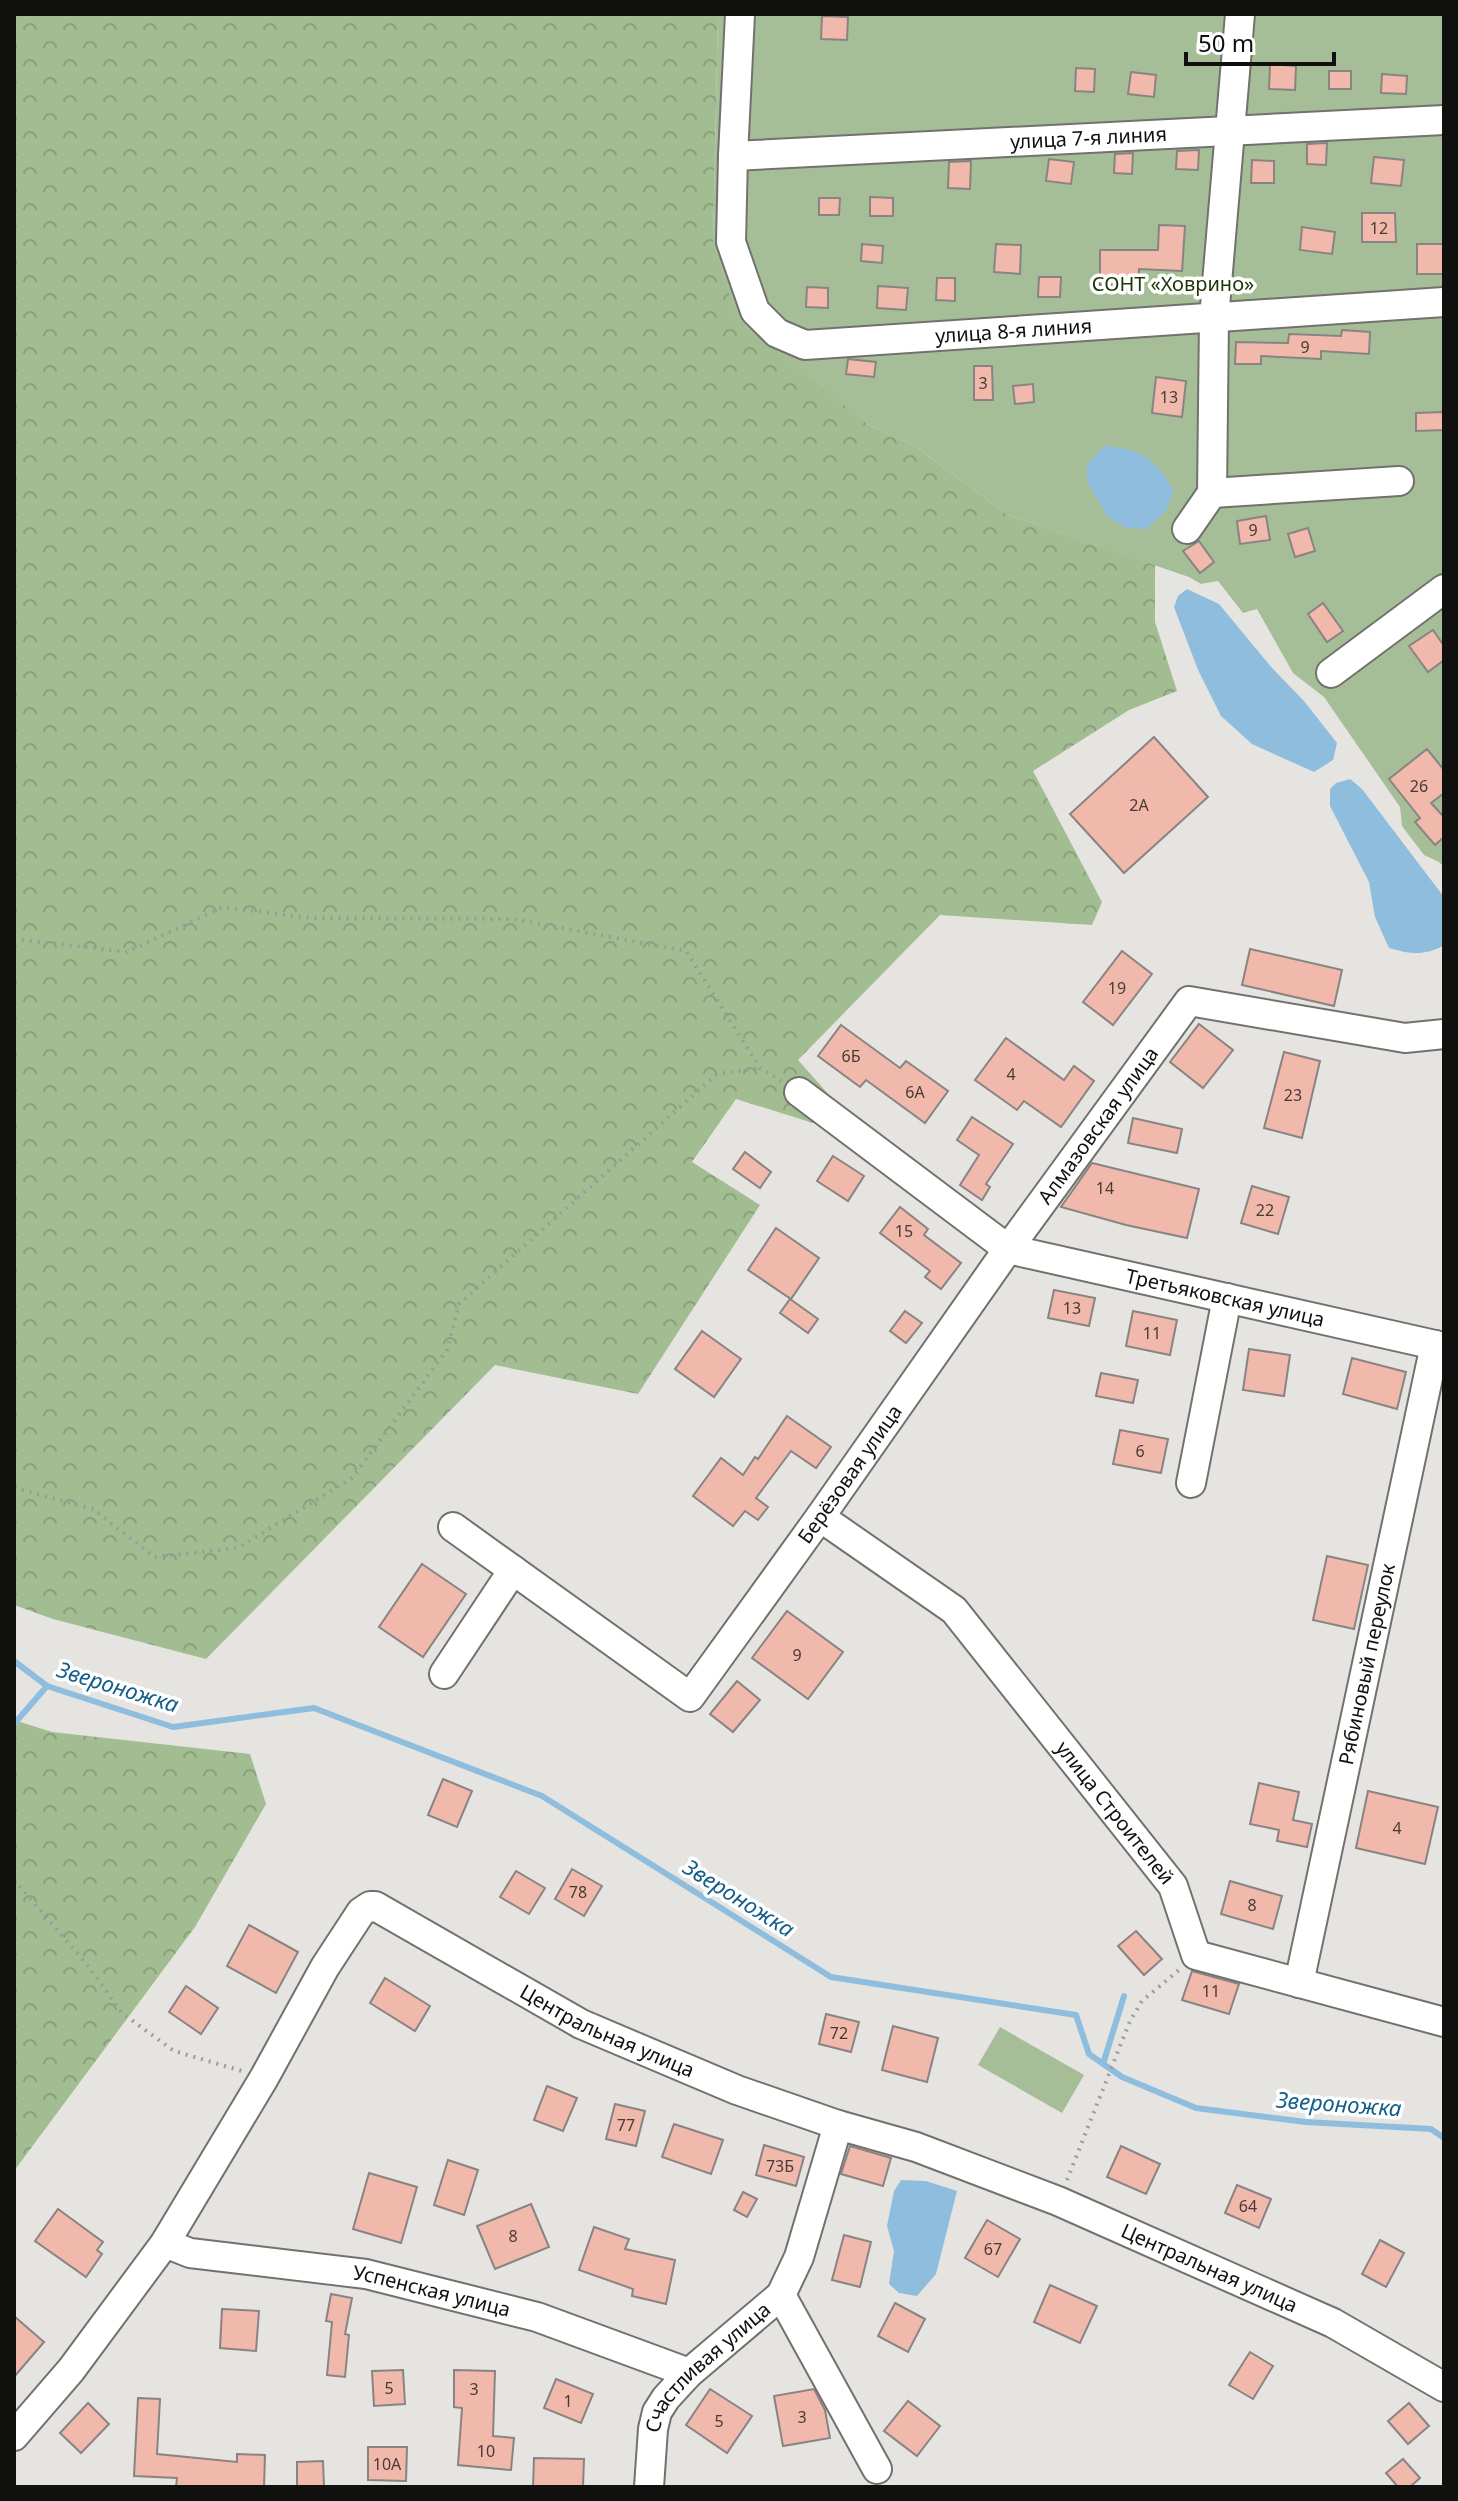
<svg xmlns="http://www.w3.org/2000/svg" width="1458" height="2501" font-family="'Noto Sans',sans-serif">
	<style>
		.forest { fill: url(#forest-crowns) }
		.garden { fill: #a6be98 }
		.water { fill: #8fbdde }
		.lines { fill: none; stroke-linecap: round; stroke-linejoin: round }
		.stream { stroke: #8fbdde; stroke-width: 6 }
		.building { fill: #f1b9ab; stroke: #898483; stroke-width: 2 }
		.minor-casing { stroke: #72716e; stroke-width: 32 }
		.path { stroke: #9c9b98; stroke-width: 4; stroke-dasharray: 2 6; stroke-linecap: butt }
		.minor { stroke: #fff; stroke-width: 28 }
		.labels { text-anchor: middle; stroke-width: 7; stroke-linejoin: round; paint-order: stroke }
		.number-label { font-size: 16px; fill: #483a36 }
		.street-label { font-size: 20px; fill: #10100f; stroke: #fff }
		.park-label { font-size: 20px; fill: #1c3606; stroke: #fff }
		.water-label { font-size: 22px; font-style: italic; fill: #135e89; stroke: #fff }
	</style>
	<defs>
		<pattern id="forest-crowns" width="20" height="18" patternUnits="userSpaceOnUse" patternTransform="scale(2)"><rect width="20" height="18" fill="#a2bd91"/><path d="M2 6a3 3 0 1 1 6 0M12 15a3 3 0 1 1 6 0" fill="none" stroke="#8aa17c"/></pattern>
	</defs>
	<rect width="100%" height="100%" fill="#e5e4e0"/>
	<g class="forest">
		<polygon points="14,14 718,14 713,242 867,424 916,447 1008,515 1155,565 1155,622 1177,691 1129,710 1033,771 1102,902 1092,925 940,915 798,1060 830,1096 813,1123 736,1099 692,1162 760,1205 638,1394 495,1365 206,1659 53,1619 14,1605"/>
		<polygon points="14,1720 52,1732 250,1754 266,1804 195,1927 14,2171"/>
	</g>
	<g class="garden">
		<polygon points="718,14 1444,14 1444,867 1439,862 1424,855 1402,826 1400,807 1324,697 1293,673 1257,609 1243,613 1218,581 1201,584 1189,577 1008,515 916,447 867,424 737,319 713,242"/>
		<polygon points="1000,2027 1084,2075 1062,2113 978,2065"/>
	</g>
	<g class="water">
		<path d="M1105,446C1138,448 1157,459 1173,490L1167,510L1146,529L1127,528L1108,517L1087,482V464Z"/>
		<polygon points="1187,589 1219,604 1272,668 1304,701 1337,743 1333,760 1314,772 1252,744 1221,716 1198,670 1174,607 1178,596"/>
		<path d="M1350,779L1362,789L1444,897L1443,946C1423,956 1410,954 1389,948L1375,917L1369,882L1330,806V789L1336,783Z"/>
		<polygon points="901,2180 926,2181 957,2191 936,2274 917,2296 899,2293 889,2284 894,2251 887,2226 894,2191"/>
	</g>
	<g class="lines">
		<g class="stream">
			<polyline points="14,1661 47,1686 173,1727 314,1708 542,1796 831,1977 1076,2015 1089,2054 1122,2077 1196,2108 1306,2122 1431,2129 1444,2138"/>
			<polyline points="14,1724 47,1686"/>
			<polyline points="1103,2064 1124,1996"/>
		</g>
	</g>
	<g class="building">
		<polygon points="822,16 848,17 847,40 821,39"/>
		<polygon points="1270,64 1296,66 1295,90 1269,89"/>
		<polygon points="1076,68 1095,69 1094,92 1075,91"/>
		<rect x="1329" y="71" width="22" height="18"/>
		<polygon points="1131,72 1156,75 1154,97 1128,94"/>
		<polygon points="1382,74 1407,76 1406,94 1381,93"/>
		<polygon points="1327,143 1326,165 1307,164 1307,144"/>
		<polygon points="1199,150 1198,170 1176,169 1177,151"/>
		<polygon points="1133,153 1132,174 1114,173 1115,154"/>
		<polygon points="1374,157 1404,160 1401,186 1371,183"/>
		<polygon points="1049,159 1074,162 1071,184 1046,181"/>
		<polygon points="1252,160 1274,161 1274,183 1251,183"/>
		<polygon points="971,161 970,189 948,188 949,162"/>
		<polygon points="870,197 893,198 893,216 870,216"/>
		<polygon points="819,198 840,198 839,215 819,215"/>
		<polygon points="1362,213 1395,213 1396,242 1362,242"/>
		<polygon points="1159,225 1185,226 1182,271 1139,269 1138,285 1100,285 1100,250 1158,250"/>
		<polygon points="1302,227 1335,232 1332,254 1300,250"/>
		<polygon points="862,244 883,246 882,263 861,261"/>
		<polygon points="996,244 1021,245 1020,274 994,272"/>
		<rect x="1417" y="244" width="27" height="30"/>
		<polygon points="1039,277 1061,277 1060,297 1038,297"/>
		<polygon points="937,278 955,278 955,301 936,300"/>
		<polygon points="878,286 908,288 906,310 877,308"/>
		<polygon points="807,287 828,288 828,308 806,307"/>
		<polygon points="1342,330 1370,332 1369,354 1321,351 1321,359 1261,356 1261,364 1235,364 1236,342 1288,343 1289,334 1341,336"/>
		<polygon points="848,359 876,362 874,377 846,374"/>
		<polygon points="974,366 992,366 993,400 974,400"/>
		<polygon points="1156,377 1186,381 1182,417 1152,413"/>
		<polygon points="1033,384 1034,402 1015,404 1013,386"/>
		<polygon points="1444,412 1444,430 1416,431 1416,413"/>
		<polygon points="1266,516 1270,540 1240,544 1237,521"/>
		<polygon points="1308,528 1315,551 1295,557 1288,534"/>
		<polygon points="1199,541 1214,562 1200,573 1183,551"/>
		<polygon points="1323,603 1343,631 1327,642 1308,614"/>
		<polygon points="1433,630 1444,646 1444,660 1428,672 1409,646"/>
		<polygon points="1154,737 1208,797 1124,873 1070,814"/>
		<polygon points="1427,749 1444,770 1444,793 1431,803 1444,817 1444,837 1435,845 1415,822 1420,818 1389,779"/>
		<polygon points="1250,949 1342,970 1334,1006 1242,985"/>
		<polygon points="1122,951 1152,974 1113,1025 1083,1002"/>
		<polygon points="1199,1024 1233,1050 1203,1088 1170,1062"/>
		<polygon points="841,1025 900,1068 906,1061 948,1091 925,1123 866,1080 860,1087 818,1056"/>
		<polygon points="1006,1038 1064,1080 1074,1066 1094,1081 1061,1127 1024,1101 1017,1110 975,1080"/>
		<polygon points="1284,1052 1320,1061 1302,1138 1264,1128"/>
		<polygon points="972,1117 1013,1144 986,1184 990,1187 982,1200 960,1185 979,1155 957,1140"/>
		<polygon points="1133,1118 1182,1129 1177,1153 1128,1143"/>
		<polygon points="745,1152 771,1172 760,1188 733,1169"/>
		<polygon points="833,1156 864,1176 848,1201 817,1181"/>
		<polygon points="1092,1163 1199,1189 1187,1238 1126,1225 1061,1207"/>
		<polygon points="1252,1186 1289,1197 1278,1234 1241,1223"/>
		<polygon points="900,1207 928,1229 924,1235 961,1263 941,1289 925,1277 930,1271 880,1233"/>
		<polygon points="776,1228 819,1258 791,1299 748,1270"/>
		<polygon points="1054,1290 1095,1298 1089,1326 1048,1318"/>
		<polygon points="790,1299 818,1319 808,1333 780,1313"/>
		<polygon points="905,1311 922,1323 906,1343 890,1331"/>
		<polygon points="1133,1311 1177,1320 1170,1355 1126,1346"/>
		<polygon points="702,1331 741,1359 714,1397 675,1369"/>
		<polygon points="1249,1349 1290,1355 1284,1396 1243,1390"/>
		<polygon points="1352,1358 1406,1372 1397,1409 1343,1394"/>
		<polygon points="1101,1373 1138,1380 1133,1403 1096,1396"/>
		<polygon points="787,1416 831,1447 816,1468 791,1451 756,1498 768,1507 758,1520 745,1511 733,1526 693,1496 721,1458 743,1475 755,1457 758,1459"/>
		<polygon points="1120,1430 1168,1439 1161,1473 1113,1464"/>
		<polygon points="1327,1556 1368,1565 1354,1629 1313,1620"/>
		<polygon points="422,1564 466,1594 423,1657 379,1627"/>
		<polygon points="787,1611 843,1652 808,1699 752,1658"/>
		<polygon points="737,1681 760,1700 733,1732 710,1714"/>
		<polygon points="443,1779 472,1791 457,1827 428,1815"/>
		<polygon points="1259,1783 1299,1792 1293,1820 1312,1824 1307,1847 1277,1841 1279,1830 1250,1824"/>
		<polygon points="1368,1791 1438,1807 1425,1864 1356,1848"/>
		<polygon points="572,1869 602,1886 584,1916 555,1899"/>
		<polygon points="516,1871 545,1888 529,1914 500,1897"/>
		<polygon points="1230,1881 1282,1896 1273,1929 1221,1914"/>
		<polygon points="249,1925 298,1952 276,1993 227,1966"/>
		<polygon points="1136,1931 1162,1959 1144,1975 1118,1946"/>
		<polygon points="1192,1971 1239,1984 1229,2014 1182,2000"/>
		<polygon points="385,1978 430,2006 415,2031 370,2003"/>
		<polygon points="186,1986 218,2008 201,2034 169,2012"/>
		<polygon points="826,2014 859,2022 851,2052 819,2044"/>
		<polygon points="893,2026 938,2038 927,2082 882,2070"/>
		<polygon points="547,2086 577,2098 563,2131 534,2120"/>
		<polygon points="615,2104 645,2111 636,2146 606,2139"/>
		<polygon points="674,2124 723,2140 711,2174 662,2157"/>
		<polygon points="764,2145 804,2157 796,2186 756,2175"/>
		<polygon points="850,2146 891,2158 883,2186 841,2174"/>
		<polygon points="1121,2146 1160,2164 1146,2194 1107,2177"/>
		<polygon points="448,2160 478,2170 464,2215 434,2205"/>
		<polygon points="369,2173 417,2187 401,2243 353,2229"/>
		<polygon points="1237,2185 1271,2199 1259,2228 1225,2213"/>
		<polygon points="743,2192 757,2199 747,2217 734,2210"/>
		<polygon points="531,2204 549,2247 495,2269 477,2226"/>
		<polygon points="58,2209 103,2242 97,2250 102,2254 86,2277 35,2241"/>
		<polygon points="987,2220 1020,2239 998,2277 965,2258"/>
		<polygon points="594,2227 629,2239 625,2249 675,2260 666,2304 632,2296 633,2289 579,2270"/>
		<polygon points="844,2235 871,2242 860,2287 832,2280"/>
		<polygon points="1380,2240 1404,2253 1386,2287 1362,2274"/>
		<polygon points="1050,2285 1097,2306 1080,2343 1034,2322"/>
		<polygon points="331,2294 352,2298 345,2334 349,2335 345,2377 327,2375 332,2322 326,2321"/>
		<polygon points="895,2303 925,2319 908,2352 878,2336"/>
		<polygon points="222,2309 259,2311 256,2351 220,2348"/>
		<polygon points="14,2316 44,2342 14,2377"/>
		<polygon points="1250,2352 1273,2366 1253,2399 1229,2385"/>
		<polygon points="403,2370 405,2404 374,2406 372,2371"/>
		<polygon points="454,2370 495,2371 493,2436 514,2438 511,2470 458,2465 462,2408 454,2407"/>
		<polygon points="556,2379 593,2394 581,2423 544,2408"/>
		<polygon points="710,2389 752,2416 727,2453 686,2425"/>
		<polygon points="814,2389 825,2410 830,2438 783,2446 774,2396"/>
		<polygon points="138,2398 160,2399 157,2454 237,2462 237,2454 265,2455 264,2487 176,2487 177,2478 134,2476"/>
		<polygon points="908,2401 940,2426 917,2456 884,2431"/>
		<polygon points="88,2403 109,2424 81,2453 60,2433"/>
		<polygon points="1409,2403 1429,2426 1408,2444 1388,2421"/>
		<polygon points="368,2447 407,2447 406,2481 368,2480"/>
		<polygon points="534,2458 584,2459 583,2487 533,2487"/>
		<polygon points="1403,2459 1420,2478 1410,2487 1398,2487 1386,2473"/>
		<polygon points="323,2461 324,2487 297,2487 297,2462"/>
	</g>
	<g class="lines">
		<g class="minor-casing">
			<g id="minor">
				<path id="s1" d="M740,14L733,156L731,242L755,311L777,333L805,345L1444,302"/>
				<path id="s2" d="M733,156L1444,120"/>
				<polyline points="1212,493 1399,481"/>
				<polyline points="1187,529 1212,493 1214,318 1240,14"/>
				<polyline points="1331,673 1444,589"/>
				<path id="s3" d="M799,1092L1008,1249L1444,1347"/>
				<polyline points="1191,1483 1227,1298"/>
				<path id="s4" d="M820,1517L954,1610L1173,1886L1196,1955L1444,2022"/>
				<path id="s5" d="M453,1527L690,1697L820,1517L1008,1249L1189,1001L1405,1038L1444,1034"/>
				<polyline points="444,1674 513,1570"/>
				<path id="s6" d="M1299,1983L1435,1345"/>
				<path id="s7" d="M165,2243L190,2253L366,2274L537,2317L689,2373"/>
				<polyline points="781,2295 877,2469"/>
				<path id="s8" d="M14,2436L71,2370L165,2243L264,2078L325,1967L361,1912L370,1906H375L581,2024L737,2090L838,2125L916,2147L1058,2201L1333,2323L1444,2387"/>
				<path id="s9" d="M649,2487L653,2429L657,2412L666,2398L689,2373L781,2295L799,2257L838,2125"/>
			</g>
		</g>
		<g class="path">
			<polyline points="14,939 127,952 223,907 311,918 513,919 686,951 760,1068 781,1081"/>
			<polyline points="14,1488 93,1509 154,1557 238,1548 352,1478 447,1350 459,1304 717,1074 760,1068"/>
			<polyline points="14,1880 85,1962 122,2013 174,2051 242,2071"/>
			<polyline points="1067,2180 1130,2021 1142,2001 1179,1970"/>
		</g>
		<use href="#minor" class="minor"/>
	</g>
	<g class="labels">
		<g class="number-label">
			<text x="1379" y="234">12</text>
			<text x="1305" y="353">9</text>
			<text x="983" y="389">3</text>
			<text x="1169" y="403">13</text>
			<text x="1253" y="536">9</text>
			<text x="1419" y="792">26</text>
			<text x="1139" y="811">2А</text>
			<text x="1117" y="994">19</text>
			<text x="851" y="1062">6Б</text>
			<text x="1011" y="1080">4</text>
			<text x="915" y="1098">6А</text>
			<text x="1293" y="1101">23</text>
			<text x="1105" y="1194">14</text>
			<text x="1265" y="1216">22</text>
			<text x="904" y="1237">15</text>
			<text x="1072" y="1314">13</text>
			<text x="1152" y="1339">11</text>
			<text x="1140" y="1457">6</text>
			<text x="797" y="1661">9</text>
			<text x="1397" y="1834">4</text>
			<text x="578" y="1898">78</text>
			<text x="1252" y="1911">8</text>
			<text x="1211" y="1997">11</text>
			<text x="839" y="2039">72</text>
			<text x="626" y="2131">77</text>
			<text x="780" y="2172">73Б</text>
			<text x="1248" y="2212">64</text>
			<text x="513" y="2242">8</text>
			<text x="993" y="2255">67</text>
			<text x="389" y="2394">5</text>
			<text x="474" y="2395">3</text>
			<text x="568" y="2407">1</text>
			<text x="802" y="2423">3</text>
			<text x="719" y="2427">5</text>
			<text x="486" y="2457">10</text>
			<text x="387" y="2470">10А</text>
		</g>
		<g class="street-label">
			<text dy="7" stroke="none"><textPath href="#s2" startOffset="356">улица 7-я линия</textPath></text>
			<text dy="7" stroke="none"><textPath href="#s1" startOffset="572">улица 8-я линия</textPath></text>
			<text dy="7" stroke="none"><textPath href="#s5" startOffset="994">Алмазовская улица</textPath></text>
			<text dy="7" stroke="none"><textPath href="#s3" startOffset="484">Третьяковская улица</textPath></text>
			<text dy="7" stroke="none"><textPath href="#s5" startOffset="566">Берёзовая улица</textPath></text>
			<text dy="7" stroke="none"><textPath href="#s6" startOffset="326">Рябиновый переулок</textPath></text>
			<text dy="7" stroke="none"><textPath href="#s4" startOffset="422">улица Строителей</textPath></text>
			<text dy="7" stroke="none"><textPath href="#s8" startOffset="910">Центральная улица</textPath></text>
			<text dy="7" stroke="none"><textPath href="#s8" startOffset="1558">Центральная улица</textPath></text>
			<text dy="7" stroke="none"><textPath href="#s7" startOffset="272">Успенская улица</textPath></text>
			<text dy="7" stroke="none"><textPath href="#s9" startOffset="142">Счастливая улица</textPath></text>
		</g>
		<g class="park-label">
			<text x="1173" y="291">СОНТ «Ховрино»</text>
		</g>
		<g class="water-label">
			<text transform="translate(118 1687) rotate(17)" y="8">Звероножка</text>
			<text transform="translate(739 1898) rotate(32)" y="8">Звероножка</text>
			<text transform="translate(1339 2104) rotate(4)" y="8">Звероножка</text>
		</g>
	</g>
	<rect width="1458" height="2501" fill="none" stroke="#10100f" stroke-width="32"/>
	<path d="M1186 52v12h148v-12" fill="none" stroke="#10100f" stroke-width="4"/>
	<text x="1198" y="52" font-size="24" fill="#10100f" stroke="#ffffff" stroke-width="6" paint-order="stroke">50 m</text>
</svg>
